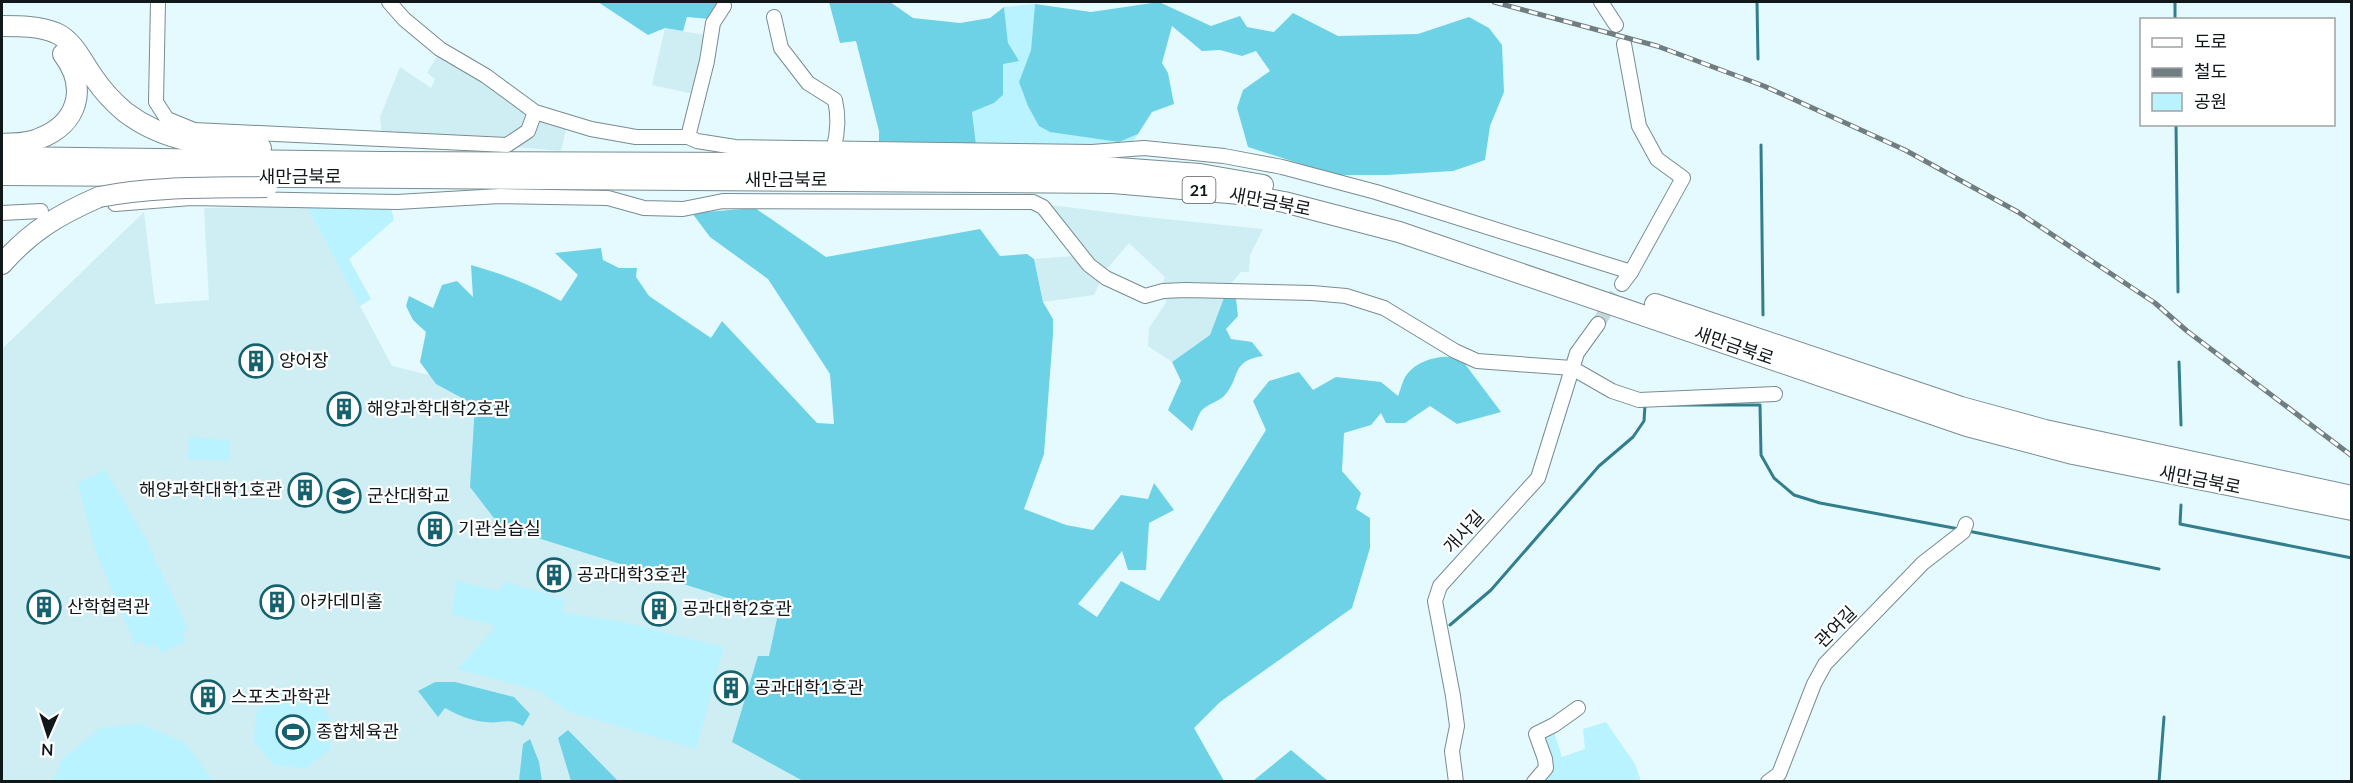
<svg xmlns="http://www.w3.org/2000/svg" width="2353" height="783" font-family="Lato,'Noto Sans KR',sans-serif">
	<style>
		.built { fill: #ceeef4 }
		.green { fill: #b9f3ff }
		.forest { fill: #6ed2e6 }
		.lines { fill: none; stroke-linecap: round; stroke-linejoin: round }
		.stream { stroke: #337e8c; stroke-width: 3 }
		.minor-tunnel { stroke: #c4d8dc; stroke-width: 14; stroke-dasharray: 14 7; stroke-linecap: butt }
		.minor-casing { stroke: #788c91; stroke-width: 16 }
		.highway-casing { stroke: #788c91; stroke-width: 22 }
		.minor { stroke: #fff; stroke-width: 14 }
		.highway { stroke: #fff; stroke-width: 20 }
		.rail-casing { stroke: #707e81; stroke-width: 5 }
		.rail { stroke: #fff; stroke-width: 3; stroke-dasharray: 9; stroke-linecap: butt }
		.highway-bridge-casing { stroke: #788c91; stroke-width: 22; stroke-linecap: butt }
		.highway-bridge { stroke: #fff; stroke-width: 20 }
		.labels { text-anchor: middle; stroke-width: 4.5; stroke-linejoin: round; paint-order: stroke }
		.shield { fill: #fff; stroke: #585d5e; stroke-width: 1.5 }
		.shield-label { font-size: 16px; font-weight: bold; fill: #101819 }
		.street-label { font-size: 18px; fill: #101819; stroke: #fff }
		.poi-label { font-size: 18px; fill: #101819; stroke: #fff; text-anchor: start }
	</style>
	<rect width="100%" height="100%" fill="#e4faff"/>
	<g class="built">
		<polygon points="665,28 705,35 694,94 652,85"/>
		<polygon points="439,53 567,125 561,151 382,135 380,117 400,67 431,88 435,79 427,73"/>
		<polygon points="1051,205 1146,217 1263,229 1250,255 1249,272 1241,272 1228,287 1210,335 1172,362 1148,346 1149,328 1167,301 1157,297 1165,277 1129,243 1105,271 1094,295 1043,302 1034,259 1073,256 1081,249"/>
		<polygon points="307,206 392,366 497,391 877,601 960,782 2,782 2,349 144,212 155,304 209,300 204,208"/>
	</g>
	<g class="green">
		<polygon points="1035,4 1031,50 1019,82 1094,137 1119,142 1138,134 1134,140 1107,147 976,145 972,112 994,103 1003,95 1003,64 1008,43 1004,7"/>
		<polygon points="307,206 391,208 394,220 349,259 371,299 360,306"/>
		<polygon points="189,437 230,440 229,461 188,459"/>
		<polygon points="105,470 145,537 188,629 182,632 186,641 161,653 156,644 147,648 143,641 135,644 96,552 78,483"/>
		<polygon points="457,581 498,591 505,582 564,599 563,613 623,622 724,647 696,749 567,711 539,691 458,669 496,626 452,614"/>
		<polygon points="280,693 313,696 332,722 330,749 306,768 273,765 254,741 256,711"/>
		<polygon points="1606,722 1635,764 1641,781 1540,781 1539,735 1553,729 1562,757 1585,749 1583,729"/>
		<polygon points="141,724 185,743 213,781 53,781 62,759 101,728"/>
	</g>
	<g class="forest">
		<polygon points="598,2 720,2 709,19 687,17 683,31 665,28 648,35"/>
		<polygon points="829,2 890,2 913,18 960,23 990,18 1004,7 1008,43 1019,61 1003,64 1003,95 994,103 972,112 976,145 879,141 879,131 856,41 840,43"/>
		<polygon points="1159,2 1211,26 1240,16 1247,27 1274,32 1293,13 1338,36 1418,34 1469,17 1489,28 1502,45 1504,92 1490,126 1485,160 1453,171 1387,175 1335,175 1248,147 1237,108 1243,90 1270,71 1256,51 1242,56 1220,50 1202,51 1172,26 1162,63 1168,73 1174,104 1152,112 1138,134 1119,142 1050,132 1039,126 1028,106 1019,82 1031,50 1035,4 1091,12"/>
		<path d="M755,208L826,257L980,229L1000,256L1027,254L1034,259L1043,302L1053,319V334L1044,454L1024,509L1066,525L1093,530L1121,495L1148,499L1154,483L1174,510L1149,523L1146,570H1128L1122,551L1078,604L1097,617L1121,581L1159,601L1266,430L1253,401L1269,381L1299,372L1313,390L1336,377L1381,382L1398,396C1401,389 1403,378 1408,373C1419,359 1447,352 1462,360L1501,412L1457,424L1430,406L1405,423H1386L1381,413L1371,425L1344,433L1342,471L1361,493L1356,509L1370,518V548L1352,608L1220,702L1194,728L1224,781H803L732,742L758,656H769L778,614L500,526L470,487L475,405L436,384L420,362L426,332L413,320L406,306L409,296L433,308L442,285L457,281L473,297L471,265C503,274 532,285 561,301L578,275L555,253L601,248L603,260L619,268H637L636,277L649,296L711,338L722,321L817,423L834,424L830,374L768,279L710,237L692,213Z"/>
		<path d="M1225,295L1236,299L1238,316L1226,329L1231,339L1252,342L1263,356C1229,361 1242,378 1223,397C1217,402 1208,404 1202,410C1198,415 1195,425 1192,431L1168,410L1181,381L1172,362L1210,335Z"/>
		<path d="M435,682H455L514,697L530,714L523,726C507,717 502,724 486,722C472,721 457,715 445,708L438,717L418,691Z"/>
		<polygon points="568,730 618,781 571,781 558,738"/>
		<polygon points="530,739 539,762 542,781 519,781 523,744"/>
		<polygon points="1291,750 1328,781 1253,781"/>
	</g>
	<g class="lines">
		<g class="stream">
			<polyline points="1757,2 1758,59"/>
			<polyline points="2175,2 2175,20"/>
			<polyline points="2176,124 2178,292"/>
			<polyline points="1761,145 1763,315"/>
			<polyline points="2179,362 2181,425"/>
			<polyline points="1668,405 1760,405 1761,455 1774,478 1794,495 1820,503 1959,529"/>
			<polyline points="2181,505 2180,524 2352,558"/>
			<polyline points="1968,531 2159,569"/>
			<polyline points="1450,625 1491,590 1599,466 1633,437 1644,421 1645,405 1647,405"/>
			<polyline points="2159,782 2164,717"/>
		</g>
		<polyline class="minor-tunnel" points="1598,324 1622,284"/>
		<g class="minor-casing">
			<g id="minor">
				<polyline points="158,2 156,102 167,119 194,130 507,145 528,131 535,112"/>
				<polyline points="389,2 404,19 440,49 486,76 535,112 591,129 636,137 688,137 697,141 735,147 1092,152 1144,148 1224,156 1282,167 1376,192 1631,272"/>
				<polyline points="1601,2 1616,25"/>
				<path d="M774,17L781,48L808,83L835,100C839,117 838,131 834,147"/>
				<polyline points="688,137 707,61 713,23 724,6"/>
				<polyline points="115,204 191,198 397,202 500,196 608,198 644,208 683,209 723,201 1033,202 1043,207 1089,265 1106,278 1145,296 1163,291 1185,290 1312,293 1346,296 1384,308 1455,351 1477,361 1572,368 1612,391 1639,400 1775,394"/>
				<polyline points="2,213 41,211"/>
				<polyline points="1622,284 1631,272 1683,178 1657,159 1639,126 1624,44"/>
				<polyline points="1456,782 1452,751 1457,726 1453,696 1435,601 1440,586 1538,478 1577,353 1598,324"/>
				<polyline points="1534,782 1546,768 1545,759 1536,734 1554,725 1578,708"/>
				<polyline points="1768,782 1779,774 1814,684 1825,664 1923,563 1963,532 1966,524"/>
			</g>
		</g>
		<g class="highway-casing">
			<g id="highway">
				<path d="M2,26C20,26 39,26 56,33C74,41 83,63 94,78C103,91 113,102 125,112C167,144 211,145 261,148"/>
				<path d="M2,144C14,143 27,144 38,139C79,124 88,87 63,54"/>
				<polyline points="2,157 382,162 1062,164 1200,174 1263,185"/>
				<polyline points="2,175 1113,183 1240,194 1284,202 1399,232 1967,426 2073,454 2352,510"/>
				<path d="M2,264C31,231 58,215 99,197"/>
				<polyline points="1655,304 1961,407 2045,430 2352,496"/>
			</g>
		</g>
		<use href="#minor" class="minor"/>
		<use href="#highway" class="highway"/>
		<g class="rail-casing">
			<polyline id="rail" points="1494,2 1657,46 1764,86 1905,150 2018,212 2155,303 2187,331 2352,456"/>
		</g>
		<use href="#rail" class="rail"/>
		<g class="highway-bridge-casing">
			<path id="highway-bridge" d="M99,197C155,186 211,188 267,187"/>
		</g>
		<use href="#highway-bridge" class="highway-bridge"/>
	</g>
	<defs>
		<g id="building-ring" transform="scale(1.725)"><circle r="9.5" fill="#fff" stroke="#15616d" stroke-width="1.5"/><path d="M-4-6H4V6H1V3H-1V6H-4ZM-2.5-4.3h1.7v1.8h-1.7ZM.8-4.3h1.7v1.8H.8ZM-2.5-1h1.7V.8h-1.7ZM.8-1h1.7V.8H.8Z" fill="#15616d"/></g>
		<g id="university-ring" transform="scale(1.725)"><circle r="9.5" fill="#fff" stroke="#15616d" stroke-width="1.5"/><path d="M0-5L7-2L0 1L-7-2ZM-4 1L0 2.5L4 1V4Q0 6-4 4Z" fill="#15616d"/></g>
		<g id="stadium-ring" transform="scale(1.725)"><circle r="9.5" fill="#fff" stroke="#15616d" stroke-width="1.5"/><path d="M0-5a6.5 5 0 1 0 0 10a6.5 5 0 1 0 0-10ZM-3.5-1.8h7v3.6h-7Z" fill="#15616d"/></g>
	</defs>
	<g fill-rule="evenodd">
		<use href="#building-ring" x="256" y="361"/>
		<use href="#building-ring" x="344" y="409"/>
		<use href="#building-ring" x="305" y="490"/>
		<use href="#university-ring" x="344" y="496"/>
		<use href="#building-ring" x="435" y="529"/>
		<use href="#building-ring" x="554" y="575"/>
		<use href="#building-ring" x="277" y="602"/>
		<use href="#building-ring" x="44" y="607"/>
		<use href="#building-ring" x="659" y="609"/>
		<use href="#building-ring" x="731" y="688"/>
		<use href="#building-ring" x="208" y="697"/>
		<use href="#stadium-ring" x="293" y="732"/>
	</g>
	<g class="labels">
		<rect class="shield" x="1182.5" y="177" width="33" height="26" rx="4.5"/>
		<g class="shield-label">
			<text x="1199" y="196">21</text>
		</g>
		<g class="street-label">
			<text x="300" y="183">새만금북로</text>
			<text x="786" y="186">새만금북로</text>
			<text transform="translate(1270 202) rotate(11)" y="6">새만금북로</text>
			<text transform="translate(1734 346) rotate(19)" y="6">새만금북로</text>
			<text transform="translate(2200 480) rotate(11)" y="6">새만금북로</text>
			<text transform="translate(1464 532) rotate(-48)" y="6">개사길</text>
			<text transform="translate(1836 627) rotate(-45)" y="6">관여길</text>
		</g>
		<g class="poi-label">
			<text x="279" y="367">양어장</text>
			<text x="367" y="415">해양과학대학2호관</text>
			<text x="282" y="496" text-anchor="end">해양과학대학1호관</text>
			<text x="367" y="502">군산대학교</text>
			<text x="458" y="535">기관실습실</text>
			<text x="577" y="581">공과대학3호관</text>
			<text x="300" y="608">아카데미홀</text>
			<text x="67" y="613">산학협력관</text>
			<text x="682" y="615">공과대학2호관</text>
			<text x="754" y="694">공과대학1호관</text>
			<text x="231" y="703">스포츠과학관</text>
			<text x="316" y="738">종합체육관</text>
		</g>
	</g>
	<rect width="2353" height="783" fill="none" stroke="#101819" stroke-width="6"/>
	<rect x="2140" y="18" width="195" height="108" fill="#ffffff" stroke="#9fa3a3" stroke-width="1.5"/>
	<rect x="2152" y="38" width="30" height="9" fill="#ffffff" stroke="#9fa3a3" stroke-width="1.5"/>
	<text x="2194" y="48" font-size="18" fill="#101819">도로</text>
	<rect x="2152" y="68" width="30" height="9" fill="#707e81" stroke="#9fa3a3" stroke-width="1.5"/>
	<text x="2194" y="78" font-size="18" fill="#101819">철도</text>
	<rect x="2152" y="93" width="30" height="18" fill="#b9f3ff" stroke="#9fa3a3" stroke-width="1.5"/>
	<text x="2194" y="108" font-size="18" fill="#101819">공원</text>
	<g transform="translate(48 735) rotate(183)" stroke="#ffffff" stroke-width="4.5" paint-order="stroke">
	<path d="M0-4.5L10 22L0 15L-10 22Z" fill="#101819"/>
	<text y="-9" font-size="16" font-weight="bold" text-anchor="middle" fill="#101819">N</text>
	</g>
</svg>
